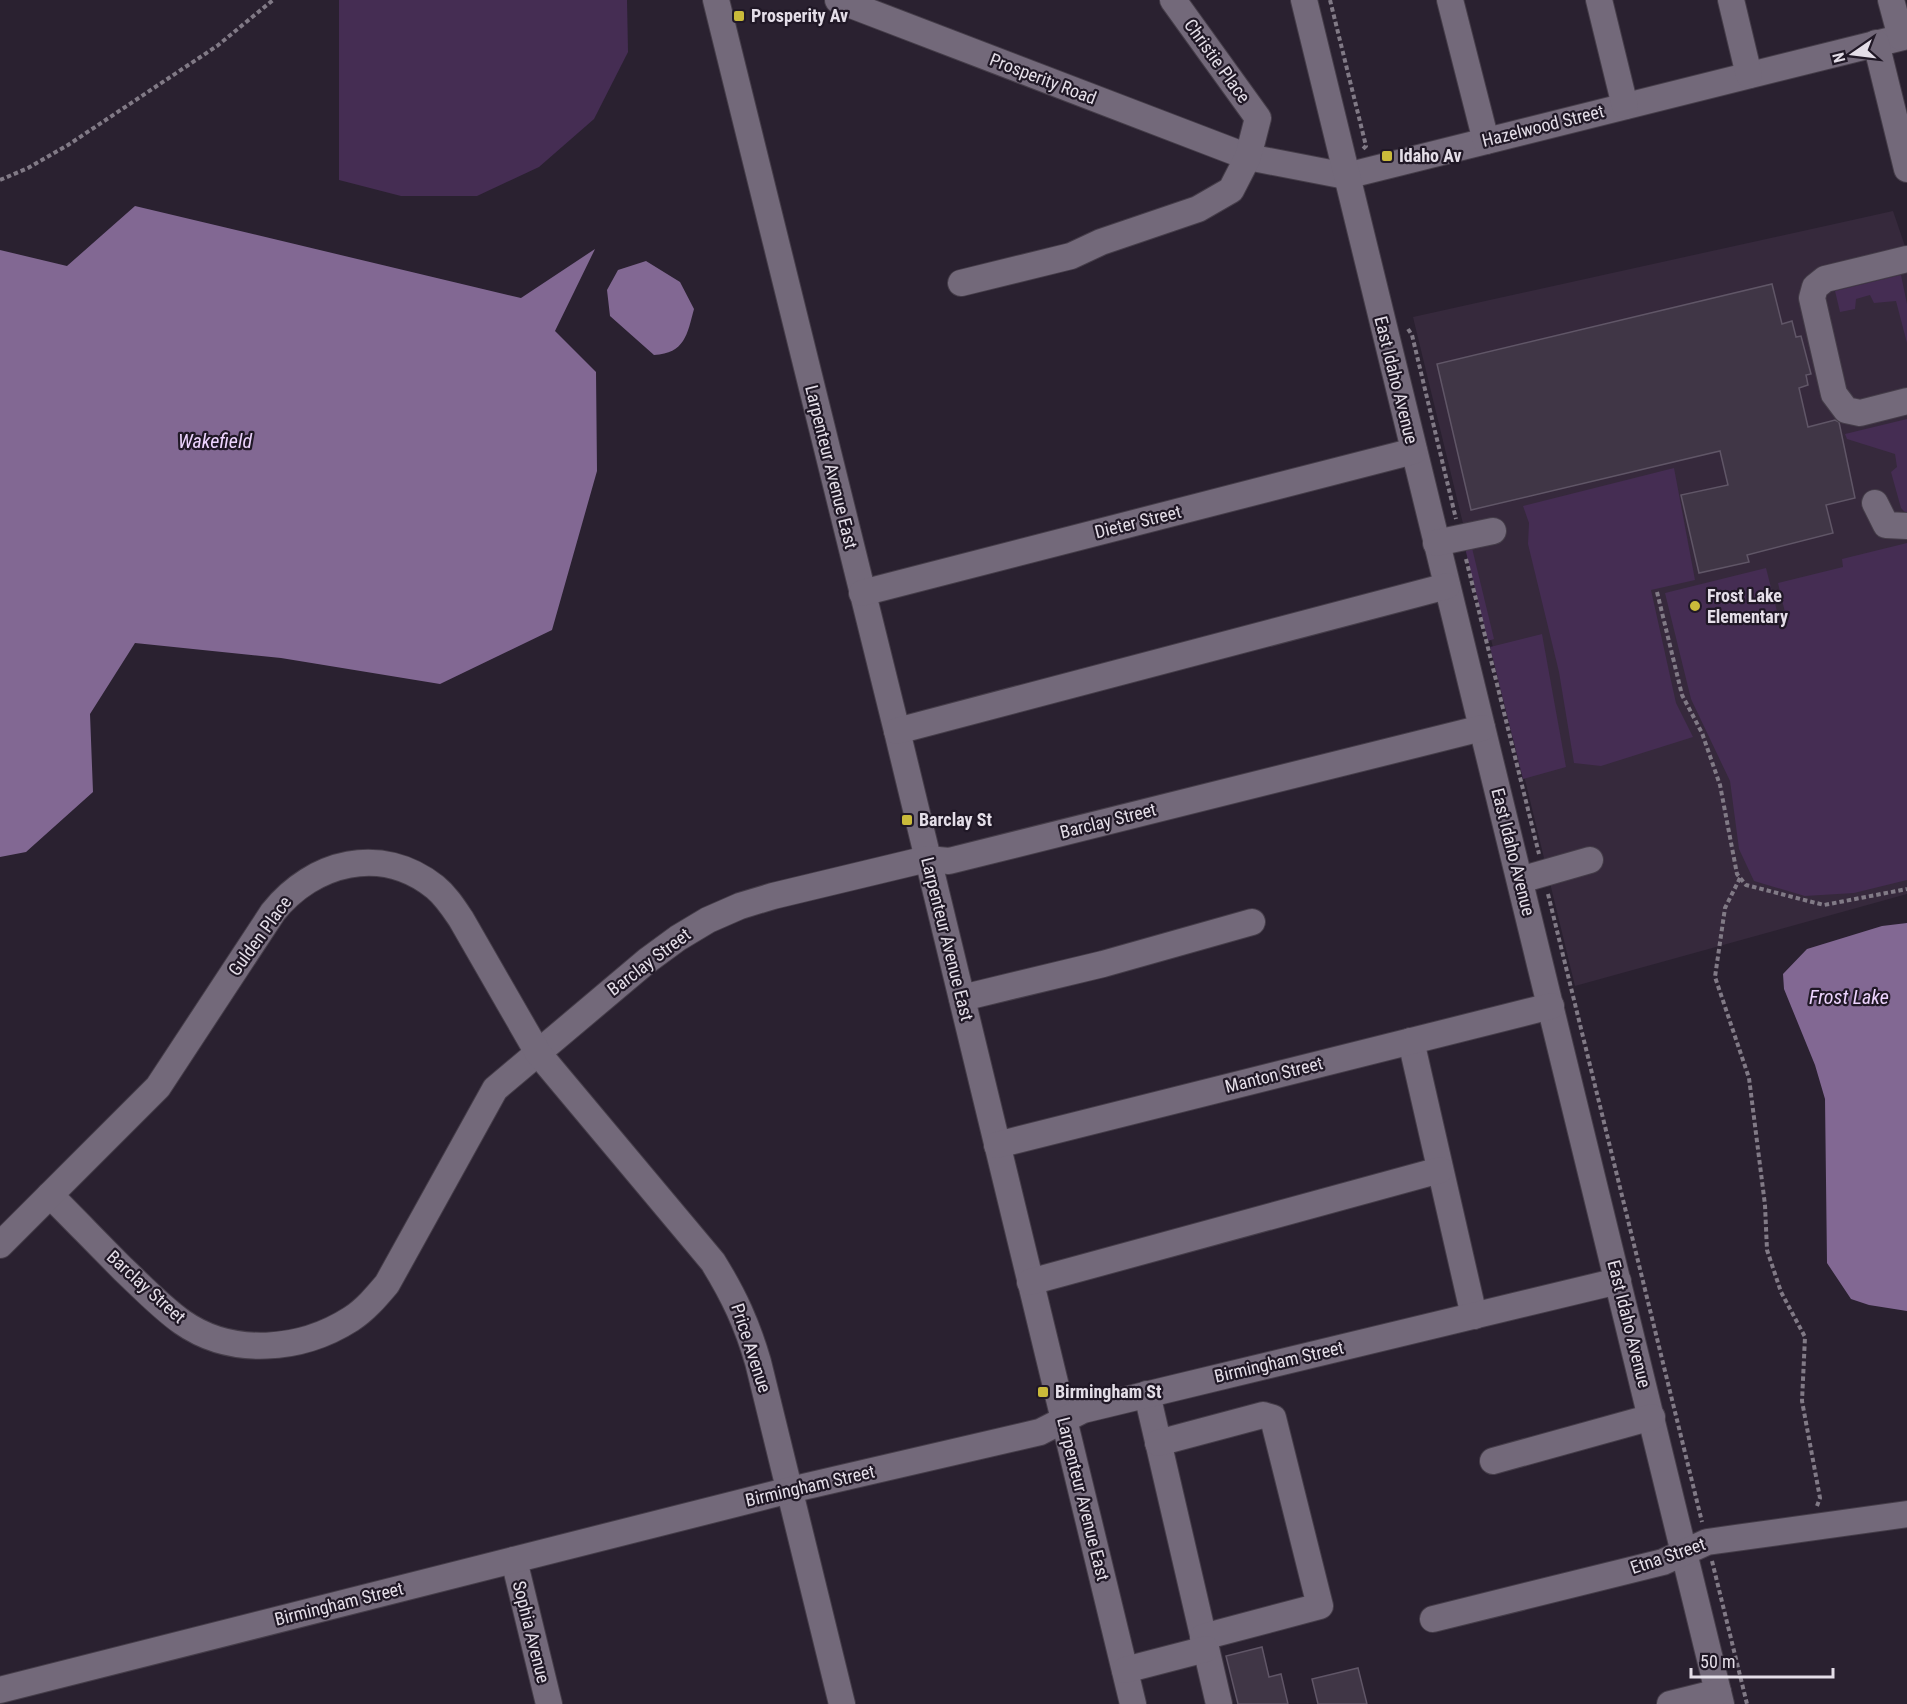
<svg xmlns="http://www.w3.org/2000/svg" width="1907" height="1704" font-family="'Roboto Condensed',sans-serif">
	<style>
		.built { fill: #36293c }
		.green { fill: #452d53 }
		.water { fill: #826893 }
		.building { fill: #403646; stroke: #605667; stroke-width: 1.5 }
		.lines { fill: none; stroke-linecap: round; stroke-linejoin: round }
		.minor-casing { stroke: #453d49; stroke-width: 28 }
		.path { stroke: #817a86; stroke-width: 4; stroke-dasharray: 4.5 3; stroke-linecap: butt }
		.minor { stroke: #73697a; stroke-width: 26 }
		.poi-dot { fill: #caba3a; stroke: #201826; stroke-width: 2 }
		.labels { text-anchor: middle; stroke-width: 4.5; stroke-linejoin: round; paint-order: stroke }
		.poi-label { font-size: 18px; font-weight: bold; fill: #e4dee8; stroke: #201826; text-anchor: start }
		.street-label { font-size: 18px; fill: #e4dee8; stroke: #201826 }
		.water-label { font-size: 20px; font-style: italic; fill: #edd4fe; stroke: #201826 }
	</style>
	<rect width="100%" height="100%" fill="#2a2130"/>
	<polygon class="built" points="1893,211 1907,252 1907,894 1575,986 1413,317"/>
	<g class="green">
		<polygon points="339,0 627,0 628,52 594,119 539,167 477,196 401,196 339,180"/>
		<polygon points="1901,275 1907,304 1907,343 1896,301 1874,303 1870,295 1856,299 1855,309 1840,312 1835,291"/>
		<polygon points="1907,419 1907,514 1901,508 1891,472 1897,467 1895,454 1847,439 1845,434"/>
		<polygon points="1674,468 1695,580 1651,590 1676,703 1693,737 1601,766 1574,763 1559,672 1528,544 1529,523 1523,506"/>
		<polygon points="1907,543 1907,880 1854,893 1805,896 1754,881 1739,849 1730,781 1691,699 1665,593 1766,568 1780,623 1787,621 1778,583 1843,567 1842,559"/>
		<polygon points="1464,544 1472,548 1494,639 1488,641"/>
		<polygon points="1542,634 1566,767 1523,779 1490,647"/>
	</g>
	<g class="water">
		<polygon points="135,206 521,298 595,249 555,331 596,372 597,471 552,630 440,684 281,658 135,643 90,714 93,792 26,852 0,857 0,250 67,266"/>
		<path d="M646,261L680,282L694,309C687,335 685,353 654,355L610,316L607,290L618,270Z"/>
		<polygon points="1907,923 1907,1311 1869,1305 1851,1299 1827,1263 1825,1099 1815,1065 1784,989 1783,974 1807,949 1882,926"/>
	</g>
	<g class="building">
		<polygon points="1772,284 1782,324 1792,321 1796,337 1801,336 1811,374 1806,375 1808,385 1799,388 1808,427 1835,420 1839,422 1855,498 1826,505 1833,533 1747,555 1749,562 1699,573 1681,495 1728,485 1720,451 1471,510 1437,364"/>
		<polygon points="1262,1647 1269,1677 1281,1674 1288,1704 1238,1704 1226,1656"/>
		<polygon points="1358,1668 1367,1704 1318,1704 1312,1679"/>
	</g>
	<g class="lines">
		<g class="minor-casing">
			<g id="minor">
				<polyline points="716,0 897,731 1133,1704"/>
				<polyline points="838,0 1248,157 1346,176 1907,36"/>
				<polyline points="1304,0 1721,1704"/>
				<polyline points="1450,0 1486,141"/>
				<polyline points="1599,0 1625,106"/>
				<polyline points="1731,0 1749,75"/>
				<polyline points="1891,0 1901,37"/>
				<polyline points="1876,43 1907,169"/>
				<polyline points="1907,259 1825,279 1815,287 1812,298 1834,394 1846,410 1860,413 1907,401"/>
				<polyline points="961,283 1071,256 1101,242 1198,209 1231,190 1248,157 1258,118 1173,0"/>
				<polyline points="1875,503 1886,525 1907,526"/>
				<polyline points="1436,543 1493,531"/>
				<polyline points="862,593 1414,451"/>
				<polyline points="897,731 1447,586"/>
				<polyline points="1520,880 1590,860"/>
				<polyline points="962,998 1103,964 1252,922"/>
				<polyline points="1411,1041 1474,1316"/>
				<polyline points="997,1145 1551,1006"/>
				<path d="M50,1195C75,1220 99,1245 124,1270C143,1288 161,1307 182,1322C232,1357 301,1351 351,1319C365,1310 376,1297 387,1284L495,1089L648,960L678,938L708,920L740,906L773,896L927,859L949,861L1482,728"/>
				<path d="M0,1245L158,1087L273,912C313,862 381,844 435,887C446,896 453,907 461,919L538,1053L713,1262C734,1296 747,1324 758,1362L842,1704"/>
				<polyline points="1030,1282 1440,1170"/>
				<polyline points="1147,1394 1219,1704"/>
				<polyline points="1158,1443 1263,1415 1273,1418 1320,1606 1203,1637"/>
				<polyline points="1493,1461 1652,1417"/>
				<polyline points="514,1560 549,1704"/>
				<polyline points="1433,1619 1663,1562 1707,1542 1907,1514"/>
				<polyline points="1125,1670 1206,1649"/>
				<polyline points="0,1690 790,1490 1040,1432 1083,1410 1618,1281"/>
				<polyline points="1670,1704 1718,1692"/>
			</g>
		</g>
		<g class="path">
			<polyline points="1330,0 1366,146 1363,149"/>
			<polyline points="0,180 28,168 68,145 217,46 273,0"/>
			<polyline points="1408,329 1412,335 1456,519"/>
			<polyline points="1466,559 1539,854"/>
			<polyline points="1657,592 1682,695 1702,733 1720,785 1737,874 1746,885 1824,905 1907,889"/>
			<polyline points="1740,878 1725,908 1715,977 1749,1078 1765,1205 1767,1250 1781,1292 1805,1337 1802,1401 1820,1498 1817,1506"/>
			<polyline points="1548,894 1702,1522"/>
			<polyline points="1712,1561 1747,1704"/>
		</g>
		<use href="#minor" class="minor"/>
	</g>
	<g class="poi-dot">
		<rect x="733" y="10" width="12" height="12" rx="3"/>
		<rect x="1381" y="150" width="12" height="12" rx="3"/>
		<circle cx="1695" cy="606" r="6"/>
		<rect x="901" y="814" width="12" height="12" rx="3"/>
		<rect x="1037" y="1386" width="12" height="12" rx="3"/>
	</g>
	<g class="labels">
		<g class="poi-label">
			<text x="751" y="22">Prosperity Av</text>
			<text x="1399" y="162">Idaho Av</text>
			<text x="1707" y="602">Frost Lake<tspan x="1707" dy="21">Elementary</tspan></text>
			<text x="919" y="826">Barclay St</text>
			<text x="1055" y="1398">Birmingham St</text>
		</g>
		<g class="street-label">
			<text transform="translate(1217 61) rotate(54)" y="6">Christie Place</text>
			<text transform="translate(1043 79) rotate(21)" y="6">Prosperity Road</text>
			<text transform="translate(1543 126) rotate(-14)" y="6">Hazelwood Street</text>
			<text transform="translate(1396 380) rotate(76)" y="6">East Idaho Avenue</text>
			<text transform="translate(831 467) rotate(76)" y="6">Larpenteur Avenue East</text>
			<text transform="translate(1138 522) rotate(-14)" y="6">Dieter Street</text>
			<text transform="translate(1108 821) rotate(-14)" y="6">Barclay Street</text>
			<text transform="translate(1513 852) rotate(76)" y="6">East Idaho Avenue</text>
			<text transform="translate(260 936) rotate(-54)" y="6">Gulden Place</text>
			<text transform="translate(947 939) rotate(76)" y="6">Larpenteur Avenue East</text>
			<text transform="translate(649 962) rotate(-37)" y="6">Barclay Street</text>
			<text transform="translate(1274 1075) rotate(-14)" y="6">Manton Street</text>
			<text transform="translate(146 1287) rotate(42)" y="6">Barclay Street</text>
			<text transform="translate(1629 1324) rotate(76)" y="6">East Idaho Avenue</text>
			<text transform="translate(751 1348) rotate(72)" y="6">Price Avenue</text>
			<text transform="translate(1279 1362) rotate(-13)" y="6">Birmingham Street</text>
			<text transform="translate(810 1486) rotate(-13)" y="6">Birmingham Street</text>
			<text transform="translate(1083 1499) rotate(76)" y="6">Larpenteur Avenue East</text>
			<text transform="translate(1668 1556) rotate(-19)" y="6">Etna Street</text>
			<text transform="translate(339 1604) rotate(-14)" y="6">Birmingham Street</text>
			<text transform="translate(531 1632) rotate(76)" y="6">Sophia Avenue</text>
		</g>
		<g class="water-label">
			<text x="215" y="448">Wakefield</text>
			<text x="1849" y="1004">Frost Lake</text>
		</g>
	</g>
	<g transform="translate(1853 54) rotate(256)" stroke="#201826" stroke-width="4.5" paint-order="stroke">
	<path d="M0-4.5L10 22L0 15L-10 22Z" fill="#e4dee8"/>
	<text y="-9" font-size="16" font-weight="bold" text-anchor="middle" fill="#e4dee8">N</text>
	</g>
	<path d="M1691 1668v9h142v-9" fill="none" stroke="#e4dee8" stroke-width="3"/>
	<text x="1700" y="1668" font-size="18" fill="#e4dee8" stroke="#201826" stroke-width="4.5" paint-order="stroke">50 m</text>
</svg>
